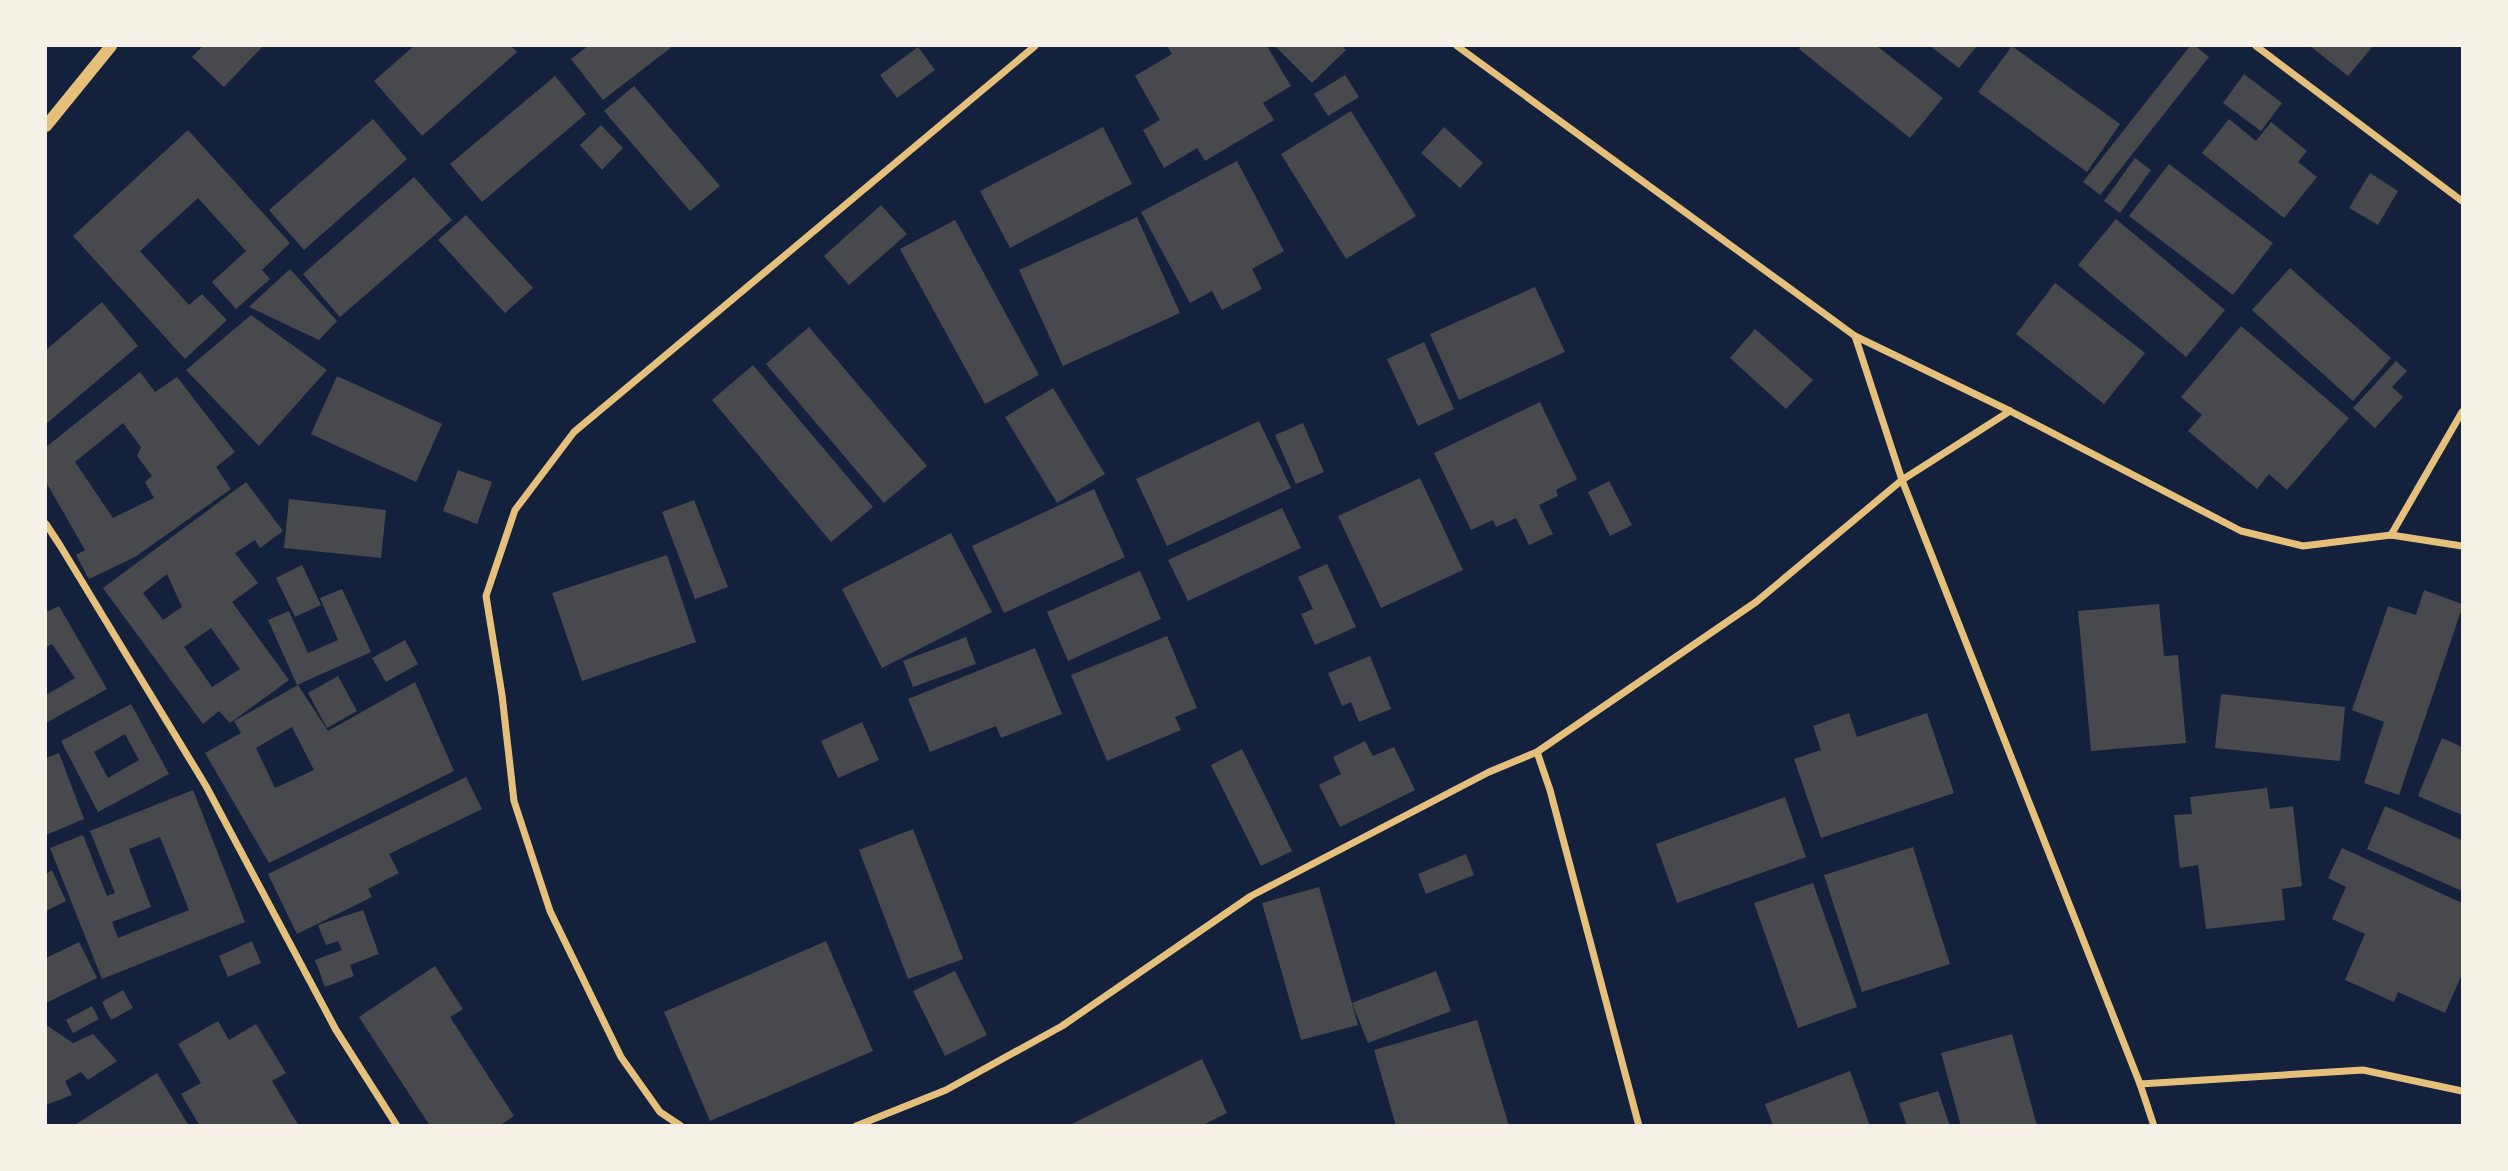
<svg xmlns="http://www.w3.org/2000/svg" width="2508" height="1171" font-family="Helvetica,sans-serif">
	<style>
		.building { fill: #48494c; fill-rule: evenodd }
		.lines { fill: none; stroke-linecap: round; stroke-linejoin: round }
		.minor { stroke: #e5c07b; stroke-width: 7 }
		.tertiary { stroke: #e5c07b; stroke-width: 12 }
	</style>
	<rect width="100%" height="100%" fill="#14213d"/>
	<g class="building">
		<polygon points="203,46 263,46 224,87 192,57"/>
		<polygon points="414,46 511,46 517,52 422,136 374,81"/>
		<polygon points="588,46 673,46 603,100 571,59"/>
		<polygon points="1167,46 1267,46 1291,86 1263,103 1274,120 1205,161 1197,148 1164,168 1143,130 1160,120 1135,76 1172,54"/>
		<polygon points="1275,46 1342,46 1346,50 1312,83"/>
		<polygon points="1802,46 1877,46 1943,98 1910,138 1799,49"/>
		<polygon points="1930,46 1977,46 1959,68"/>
		<polygon points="2012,46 2120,124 2087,172 1978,92"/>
		<polygon points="2190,46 2195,46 2209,57 2100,195 2083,182"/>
		<polygon points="2310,46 2373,46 2348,76"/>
		<polygon points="918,47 935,70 897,98 880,75"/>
		<polygon points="2244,74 2282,103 2261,131 2223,103"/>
		<polygon points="1345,75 1359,97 1328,116 1314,94"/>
		<polygon points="555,76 586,114 482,202 450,164"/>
		<polygon points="634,86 720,186 690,211 604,111"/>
		<polygon points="1351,111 1416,216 1346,259 1281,154"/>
		<polygon points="373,119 407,159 304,250 269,210"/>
		<polygon points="2229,119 2256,141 2271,122 2307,151 2298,162 2317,177 2284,218 2202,153"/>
		<polygon points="601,125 623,148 602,170 580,145"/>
		<polygon points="1103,127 1132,184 1010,248 980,191"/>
		<polygon points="1444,127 1483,163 1460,188 1421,153"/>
		<polygon points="188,130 290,243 262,270 270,279 236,309 212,282 246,251 198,198 140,251 189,305 202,294 227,320 185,359 73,236"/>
		<polygon points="2135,158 2151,170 2120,213 2104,201"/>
		<polygon points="1237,161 1284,251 1252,269 1262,289 1222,310 1212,291 1190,303 1141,212"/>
		<polygon points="2169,164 2273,243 2233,295 2129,216"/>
		<polygon points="2370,173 2398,191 2378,225 2349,208"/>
		<polygon points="414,177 452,220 340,317 303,274"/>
		<polygon points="881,205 907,234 849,285 824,256"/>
		<polygon points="466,215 533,288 505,313 438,240"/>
		<polygon points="1137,217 1180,313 1063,366 1019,270"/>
		<polygon points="2116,219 2225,310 2186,357 2078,265"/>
		<polygon points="955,220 1039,375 985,404 900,249"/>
		<polygon points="2290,268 2391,358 2353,401 2252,310"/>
		<polygon points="290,269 337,321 319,340 249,307"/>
		<polygon points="2055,283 2145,353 2104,404 2016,334"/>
		<polygon points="1535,287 1565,352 1459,400 1430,334"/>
		<polygon points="102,302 138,346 46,424 46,350"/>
		<polygon points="251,315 327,370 259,446 186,370"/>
		<polygon points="2241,326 2349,418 2287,490 2269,474 2257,489 2188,431 2202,415 2181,397"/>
		<polygon points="809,327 927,466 884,503 766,364"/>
		<polygon points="1755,329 1813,380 1786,409 1730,358"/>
		<polygon points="1424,342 1454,409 1418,426 1387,359"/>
		<polygon points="2396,361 2407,371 2392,387 2403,397 2375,428 2353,408"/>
		<polygon points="753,365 873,507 831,542 712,400"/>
		<path d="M140,372L155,392L177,377L235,452L216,467L231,489L135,557L89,579L76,555L85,550L46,482V447ZM123,423L141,447L137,456L152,476L145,482L154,498L113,518L75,462Z"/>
		<polygon points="337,376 442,424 416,482 311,434"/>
		<polygon points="1053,388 1105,474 1057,503 1005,417"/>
		<polygon points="1540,402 1577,479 1556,490 1558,496 1539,505 1553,534 1529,545 1516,518 1496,527 1493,520 1471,530 1434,453"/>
		<polygon points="1259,421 1291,488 1167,546 1136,479"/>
		<polygon points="1303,423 1324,472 1296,484 1275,435"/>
		<polygon points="458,470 492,482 477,524 443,511"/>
		<polygon points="1420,478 1463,570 1381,608 1338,516"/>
		<polygon points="1609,481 1632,525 1610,536 1588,492"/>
		<path d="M246,482L283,531L260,548L255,540L235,553L258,583L232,602L289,680L230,723L219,711L203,724L103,588ZM167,574L182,607L163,620L143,593ZM211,628L240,669L212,687L184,647Z"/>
		<polygon points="1094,489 1125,557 1004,613 972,546"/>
		<polygon points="289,499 386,510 381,558 284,548"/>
		<polygon points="694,500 728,587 695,599 662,512"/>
		<polygon points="1282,508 1301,548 1188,601 1168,560"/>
		<polygon points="951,533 992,612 882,668 842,589"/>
		<polygon points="667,555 696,642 582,681 552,593"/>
		<polygon points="1327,564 1356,627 1315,645 1301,614 1313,609 1298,577"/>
		<polygon points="302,565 321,605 295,617 276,578"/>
		<polygon points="1140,571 1161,619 1068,661 1047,612"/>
		<polygon points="342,589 371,652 297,685 268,620 289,611 308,653 338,640 320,598"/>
		<polygon points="2424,590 2462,604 2462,608 2399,795 2364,783 2384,722 2352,710 2388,606 2416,615"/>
		<polygon points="2159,604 2164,656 2178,655 2186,743 2091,751 2078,611"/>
		<polygon points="59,606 107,689 46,723 46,695 75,678 52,644 46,647 46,612"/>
		<polygon points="1167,636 1197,708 1175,717 1181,730 1107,761 1071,675"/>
		<polygon points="966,637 976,664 913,687 903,661"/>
		<polygon points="405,640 418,664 386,682 372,658"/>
		<polygon points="1035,648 1062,714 1001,738 996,726 930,752 908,699"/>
		<polygon points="1370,656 1391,709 1359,722 1351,702 1342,706 1328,673"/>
		<polygon points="338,676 357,711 327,728 308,693"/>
		<path d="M415,682L454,771L269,863L205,753L241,733L234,721L298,685L328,731ZM292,727L314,770L275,788L256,748Z"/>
		<polygon points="2221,694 2345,707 2340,761 2215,748"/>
		<path d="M131,704L169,774L98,812L61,741ZM125,734L139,760L108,778L94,752Z"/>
		<polygon points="1849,713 1857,737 1927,713 1954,793 1821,838 1794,759 1821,750 1813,726"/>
		<polygon points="862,722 879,760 838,778 821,741"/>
		<polygon points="2442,738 2462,747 2462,815 2418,796"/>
		<polygon points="1365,741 1373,756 1394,747 1415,790 1340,827 1319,785 1341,774 1333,757"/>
		<polygon points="1242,749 1292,851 1261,866 1211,765"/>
		<polygon points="59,753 84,819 46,835 46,758"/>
		<polygon points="466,777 482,809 389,854 399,873 368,889 372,897 297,934 268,874"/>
		<polygon points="2267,788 2270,809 2293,806 2302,886 2282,889 2285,920 2206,929 2198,865 2180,868 2174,815 2192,814 2190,797"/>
		<path d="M193,790L245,922L102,979L50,848L83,835L107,896L115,893L90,831ZM160,837L189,910L118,938L112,922L151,907L129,849Z"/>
		<polygon points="1785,797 1806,857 1677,903 1656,844"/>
		<polygon points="2385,806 2462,840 2462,891 2367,849"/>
		<polygon points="913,829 963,959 908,979 859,850"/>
		<polygon points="1913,847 1950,964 1862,992 1824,875"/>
		<polygon points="2342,848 2462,903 2462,974 2445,1013 2398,992 2394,1002 2345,980 2365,934 2332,919 2346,887 2328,878"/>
		<polygon points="1466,854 1474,875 1426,894 1418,874"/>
		<polygon points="52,870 66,901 46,911 46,874"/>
		<polygon points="1813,883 1857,1007 1798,1028 1754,903"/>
		<polygon points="1319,887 1358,1025 1301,1040 1262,903"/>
		<polygon points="363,910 379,954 350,965 354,976 325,987 315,960 342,950 338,941 326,945 318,925"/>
		<polygon points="252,941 261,963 228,977 219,956"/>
		<polygon points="826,941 873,1051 710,1121 664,1012"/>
		<polygon points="79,942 97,978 46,1003 46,958"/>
		<polygon points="435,966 463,1009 450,1017 514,1116 499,1126 430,1126 359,1017"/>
		<polygon points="955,971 987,1035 945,1056 913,991"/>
		<polygon points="1436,971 1451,1011 1368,1043 1352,1003"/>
		<polygon points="123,990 133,1008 111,1020 102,1002"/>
		<polygon points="92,1006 99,1019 73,1033 66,1020"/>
		<polygon points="1477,1020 1509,1126 1396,1126 1374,1050"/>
		<polygon points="218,1021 229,1040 256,1024 286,1073 272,1081 299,1126 200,1126 181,1094 201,1083 178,1044"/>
		<polygon points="46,1025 73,1043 93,1034 117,1061 88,1080 81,1072 65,1081 72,1095 46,1105"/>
		<polygon points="2012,1034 2037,1126 1961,1126 1941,1053"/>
		<polygon points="1202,1059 1227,1113 1201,1126 1068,1126"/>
		<polygon points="1850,1071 1870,1126 1773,1126 1765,1104"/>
		<polygon points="157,1073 189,1126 73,1126"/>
		<polygon points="1938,1091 1950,1126 1907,1126 1899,1103"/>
	</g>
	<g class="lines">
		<g class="minor">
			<polyline points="1457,46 1855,336 2010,411 2241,531 2303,546 2391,535 2462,546"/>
			<polyline points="2256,46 2462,201"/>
			<polyline points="1855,336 1902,480 2140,1084 2154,1126"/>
			<polyline points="46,524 61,547 206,786 336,1030 397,1126"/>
			<polyline points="2391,535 2462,412"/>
			<polyline points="1537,752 1550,790 1639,1126"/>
			<polyline points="2140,1084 2363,1070 2462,1091"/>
			<polyline points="681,1126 660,1112 621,1057 550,911 514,801 502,695 486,596 515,510 574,432 1035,46"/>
			<polyline points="856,1126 946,1090 1062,1026 1251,896 1489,772 1537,752 1756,602 1902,480 2010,411"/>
		</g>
		<polyline class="tertiary" points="46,126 111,46"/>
	</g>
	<rect width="2508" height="1171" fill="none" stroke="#f6f1e7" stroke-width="94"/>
</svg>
